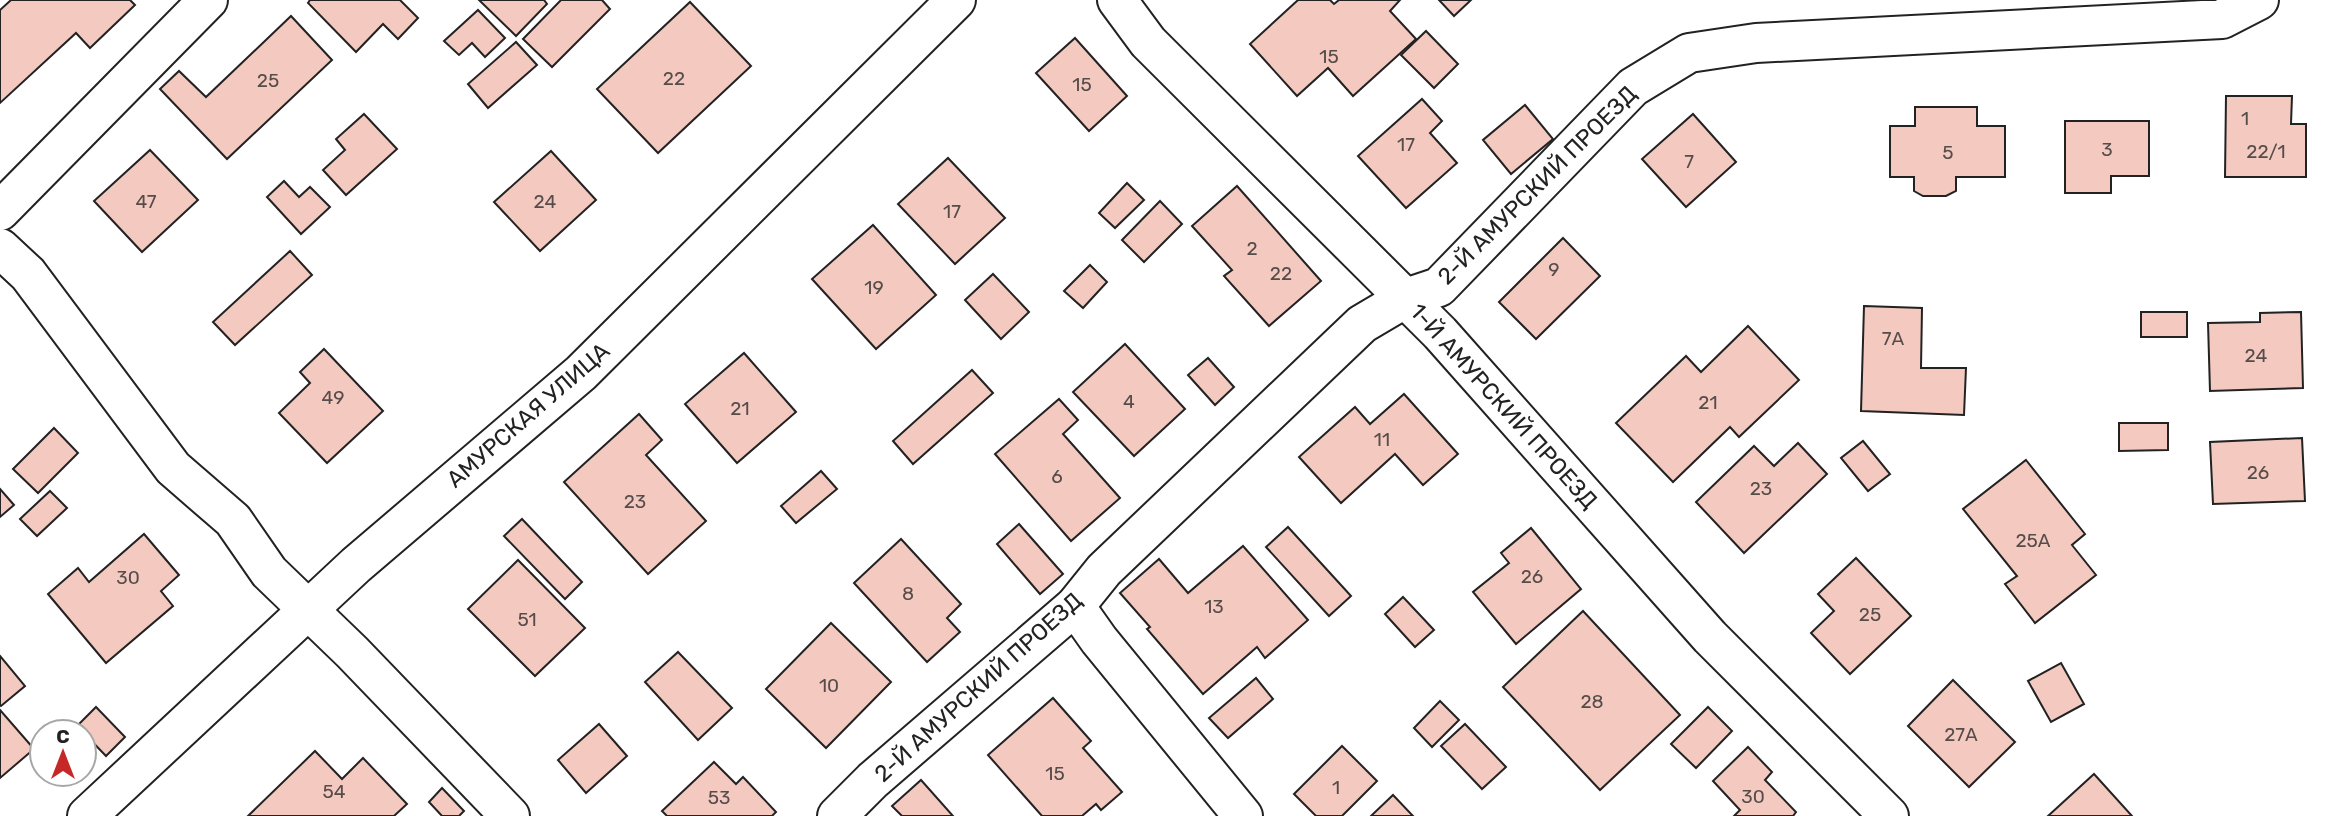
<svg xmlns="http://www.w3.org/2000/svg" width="2333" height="816" font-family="Rubik,sans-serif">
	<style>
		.building { fill: #f3c9c0; stroke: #222; stroke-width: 2 }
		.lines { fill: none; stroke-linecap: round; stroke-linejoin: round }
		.street-casing { stroke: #222; stroke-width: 42 }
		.street { stroke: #fff; stroke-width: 38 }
		.labels { text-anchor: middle; stroke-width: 5; stroke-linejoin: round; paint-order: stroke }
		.number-label { font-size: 19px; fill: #564c4a }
		.street-label { font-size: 23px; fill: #222; stroke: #fff }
	</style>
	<rect width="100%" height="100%" fill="#fff"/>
	<g class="building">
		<polygon points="11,0 130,0 135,5 90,48 76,33 0,103 0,10"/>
		<polygon points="310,0 400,0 418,18 398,39 383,24 356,52 308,3"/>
		<polygon points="479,0 544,0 547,4 516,36"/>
		<polygon points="561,0 602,0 610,9 552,67 523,39"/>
		<polygon points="1298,0 1330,0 1334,4 1339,0 1400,0 1390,11 1416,39 1353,96 1328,68 1297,96 1250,44"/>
		<polygon points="1439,0 1471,0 1454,16"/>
		<polygon points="690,2 751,66 658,153 597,89"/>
		<polygon points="478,10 505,38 485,57 472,43 459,55 444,41"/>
		<polygon points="291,16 332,60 227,159 160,89 179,71 206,97"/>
		<polygon points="1426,31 1458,64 1434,88 1401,55"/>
		<polygon points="1075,38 1127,96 1089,131 1036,73"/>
		<polygon points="516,42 537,65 488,108 468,84"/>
		<polygon points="2226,96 2292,96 2291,124 2306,124 2306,177 2225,177"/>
		<polygon points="1422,99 1442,121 1430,133 1457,163 1406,208 1358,156"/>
		<polygon points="1525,105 1553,139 1511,174 1483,140"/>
		<polygon points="1915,107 1977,107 1977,126 2005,126 2005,177 1956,177 1956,191 1946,196 1923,196 1914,191 1914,177 1890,177 1890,126 1915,126"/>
		<polygon points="364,114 397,149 346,195 323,170 345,150 336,139"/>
		<polygon points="1693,114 1736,162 1686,207 1642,159"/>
		<polygon points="2065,121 2149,121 2149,176 2111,176 2111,193 2065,193"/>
		<polygon points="150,150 198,200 142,252 94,201"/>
		<polygon points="551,151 596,200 540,251 494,202"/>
		<polygon points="948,158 1005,218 955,264 898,204"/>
		<polygon points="284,181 299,197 310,187 330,207 301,234 267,197"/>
		<polygon points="1127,183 1144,200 1115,228 1099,213"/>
		<polygon points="1237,186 1321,281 1269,326 1224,276 1232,270 1192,226"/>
		<polygon points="1160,201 1182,224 1144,262 1122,240"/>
		<polygon points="873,225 936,295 876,349 812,279"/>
		<polygon points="1563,238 1600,276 1536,339 1499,302"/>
		<polygon points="290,251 312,275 235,345 213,322"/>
		<polygon points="1090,265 1107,282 1083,308 1064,291"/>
		<polygon points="993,274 1029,312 1001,339 965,300"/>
		<polygon points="1864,306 1922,308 1921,368 1966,368 1964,415 1861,411"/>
		<rect x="2141" y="312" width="46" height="25"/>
		<polygon points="2301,312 2303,388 2210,391 2208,323 2260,322 2260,313"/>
		<polygon points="1748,326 1799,380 1739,437 1730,427 1673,482 1616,423 1686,356 1701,372"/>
		<polygon points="1125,344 1185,409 1134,456 1073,392"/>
		<polygon points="324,349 383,411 327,463 279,413 310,383 300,372"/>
		<polygon points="744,353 796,412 737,463 685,404"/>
		<polygon points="1208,358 1234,387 1215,405 1188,375"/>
		<polygon points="972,370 993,393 913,464 893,441"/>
		<polygon points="1404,394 1458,454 1423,485 1395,454 1341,503 1299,457 1355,407 1370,424"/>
		<polygon points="1059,399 1078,420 1063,434 1120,498 1071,541 995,454"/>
		<polygon points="639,414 662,440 646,455 706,521 648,574 564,482"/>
		<polygon points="2119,423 2168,423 2168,450 2119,451"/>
		<polygon points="54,428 78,453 38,493 13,469"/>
		<polygon points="2302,438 2305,501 2213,504 2210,442"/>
		<polygon points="1863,441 1890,474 1868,491 1841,458"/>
		<polygon points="1798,443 1827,474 1744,553 1696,502 1754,446 1774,466"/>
		<polygon points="2026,460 2085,534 2072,545 2096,575 2035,623 2005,584 2017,576 1963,509"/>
		<polygon points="821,471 837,489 796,523 781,506"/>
		<polygon points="0,489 14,505 0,517"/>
		<polygon points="50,491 67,508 37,536 20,519"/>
		<polygon points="522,519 582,582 565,599 504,536"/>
		<polygon points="1019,524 1063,574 1040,594 997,544"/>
		<polygon points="1288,527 1351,596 1329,616 1266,547"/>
		<polygon points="1531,528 1581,589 1516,644 1473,592 1509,563 1501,553"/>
		<polygon points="144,534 179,575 161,591 173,606 106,663 48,594 78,568 89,582"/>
		<polygon points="901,539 961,604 947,618 960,632 927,662 854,583"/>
		<polygon points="1243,546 1308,620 1265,658 1257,647 1203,694 1147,629 1150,627 1120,593 1159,559 1188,593"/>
		<polygon points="1856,558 1911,616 1850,674 1811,633 1834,611 1818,594"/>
		<polygon points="518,560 585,628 535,676 468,609"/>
		<polygon points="1403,597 1434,630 1415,647 1385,614"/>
		<polygon points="1583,611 1680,715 1600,790 1503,687"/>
		<polygon points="831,623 891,682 826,748 766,689"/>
		<polygon points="678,652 732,708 698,740 645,682"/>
		<polygon points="0,656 25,686 1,706 0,705"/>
		<polygon points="2061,663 2084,704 2051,722 2028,681"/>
		<polygon points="1256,678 1273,699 1228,738 1209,718"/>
		<polygon points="1953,680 2015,742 1969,787 1908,726"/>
		<polygon points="1053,698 1091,741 1083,748 1122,792 1101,810 1096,804 1082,816 1042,816 988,755"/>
		<polygon points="1440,701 1459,720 1432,747 1414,728"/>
		<polygon points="96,707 125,737 106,756 77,726"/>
		<polygon points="1708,707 1732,731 1696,768 1671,744"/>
		<polygon points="0,710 34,749 0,778"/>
		<polygon points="599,724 627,756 586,793 558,760"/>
		<polygon points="1465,724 1506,767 1482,789 1441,746"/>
		<polygon points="1342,746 1377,781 1342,816 1316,816 1294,794"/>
		<polygon points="1748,747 1772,772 1765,780 1796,812 1793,816 1734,816 1740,810 1713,781"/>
		<polygon points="315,751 342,779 363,758 407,804 394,816 248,816"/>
		<polygon points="714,762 736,784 743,777 776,812 772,816 667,816 662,811"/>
		<polygon points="2094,774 2132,816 2048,816"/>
		<polygon points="921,780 953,816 902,816 892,806"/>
		<polygon points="442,788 464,811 459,816 442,816 429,802"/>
		<polygon points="1393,795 1413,816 1371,816"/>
	</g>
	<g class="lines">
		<g class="street-casing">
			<g id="street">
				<polyline points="1117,0 1148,42 1440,333 1710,637 1889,816"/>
				<polyline points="0,211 208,0"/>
				<polyline points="0,248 28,274 173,468 233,520 269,572 352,652 510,816"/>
				<polyline points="1075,606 1099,640 1243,816"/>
				<polyline points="87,816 356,565 581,373 956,0"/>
				<polyline points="837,816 873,780 1075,606 1104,570 1362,324 1406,298 1439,287 1633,87 1689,53 1756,43 2222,19 2259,0"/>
			</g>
		</g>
		<use href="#street" class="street"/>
	</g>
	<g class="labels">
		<g class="number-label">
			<text x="1329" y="63">15</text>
			<text x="674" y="85">22</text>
			<text x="268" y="87">25</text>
			<text x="1082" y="91">15</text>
			<text x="2245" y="125">1</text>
			<text x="1406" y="151">17</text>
			<text x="2107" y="156">3</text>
			<text x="2266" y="158">22/1</text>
			<text x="1948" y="159">5</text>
			<text x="1689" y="168">7</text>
			<text x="146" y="208">47</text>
			<text x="545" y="208">24</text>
			<text x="952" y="218">17</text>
			<text x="1252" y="255">2</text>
			<text x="1554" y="276">9</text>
			<text x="1281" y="280">22</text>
			<text x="874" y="294">19</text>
			<text x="1893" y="345">7А</text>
			<text x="2256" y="362">24</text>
			<text x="333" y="404">49</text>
			<text x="1129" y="408">4</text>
			<text x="1708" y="409">21</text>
			<text x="740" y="415">21</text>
			<text x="1382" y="446">11</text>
			<text x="2258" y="479">26</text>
			<text x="1057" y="483">6</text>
			<text x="1761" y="495">23</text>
			<text x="635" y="508">23</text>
			<text x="2033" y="547">25А</text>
			<text x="1532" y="583">26</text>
			<text x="128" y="584">30</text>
			<text x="908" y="600">8</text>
			<text x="1214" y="613">13</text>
			<text x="1870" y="621">25</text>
			<text x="527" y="626">51</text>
			<text x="829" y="692">10</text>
			<text x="1592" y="708">28</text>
			<text x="1961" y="741">27А</text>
			<text x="1055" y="780">15</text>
			<text x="1336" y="794">1</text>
			<text x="334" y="798">54</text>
			<text x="1753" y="803">30</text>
			<text x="719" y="804">53</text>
		</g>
		<g class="street-label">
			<text transform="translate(1537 185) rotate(-45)" y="8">2-Й АМУРСКИЙ ПРОЕЗД</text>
			<text transform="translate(1504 406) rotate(48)" y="8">1-Й АМУРСКИЙ ПРОЕЗД</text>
			<text transform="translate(528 415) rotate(-41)" y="8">АМУРСКАЯ УЛИЦА</text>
			<text transform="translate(978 687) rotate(-42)" y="8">2-Й АМУРСКИЙ ПРОЕЗД</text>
		</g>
	</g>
	<g transform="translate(63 753)"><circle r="33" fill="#ffffff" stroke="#a7a7a7" stroke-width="2"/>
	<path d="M0-5L12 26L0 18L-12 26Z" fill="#c62828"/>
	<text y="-10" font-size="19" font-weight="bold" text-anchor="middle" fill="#222222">С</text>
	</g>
</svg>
